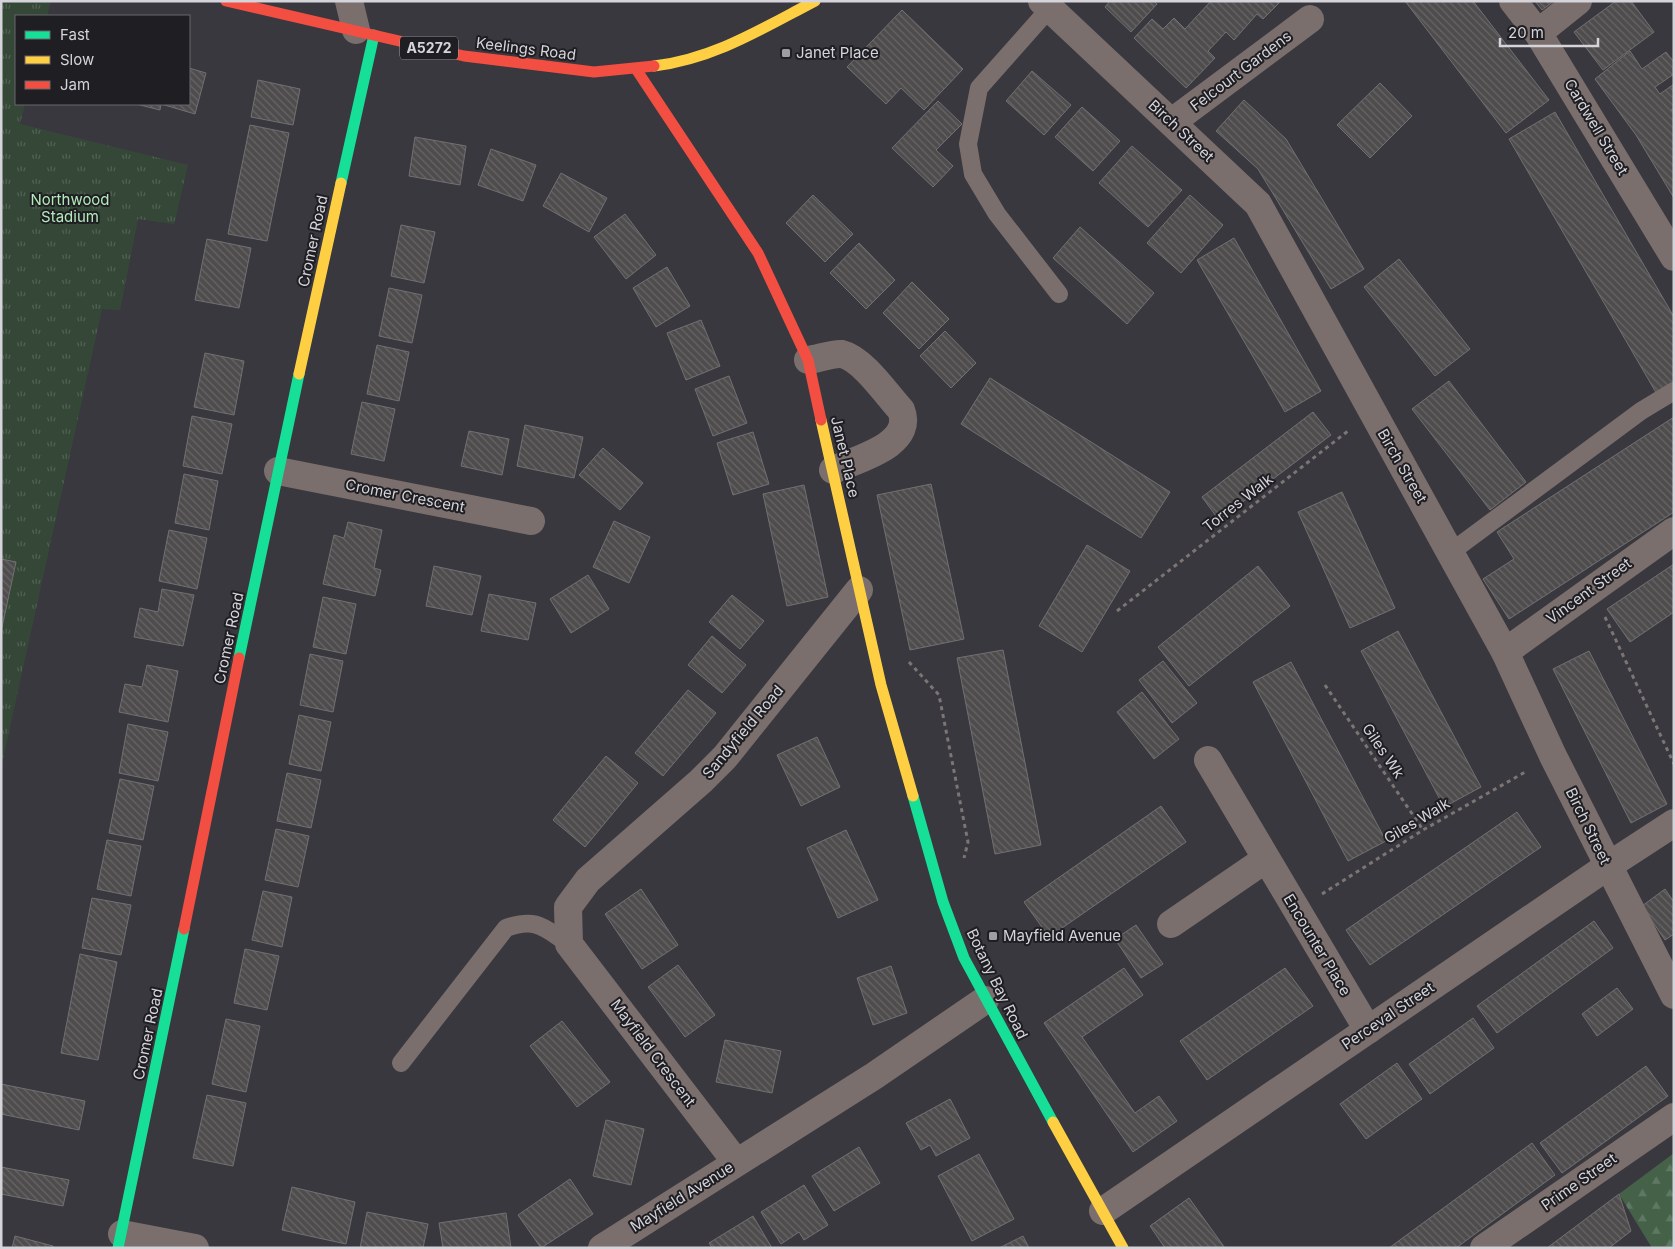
<svg xmlns="http://www.w3.org/2000/svg" width="1675" height="1249" font-family="Inter,sans-serif">
	<style>
		.grass { fill: url(#grass-tufts) }
		.forest { fill: url(#forest-firs) }
		.building { fill: url(#building-back-hatch); stroke: #727071 }
		.lines { fill: none; stroke-linecap: round; stroke-linejoin: round }
		.path { stroke: #7c7574; stroke-width: 3; stroke-dasharray: 4 4; stroke-linecap: butt }
		.lane { stroke: #7a6f6c; stroke-width: 18 }
		.street { stroke: #7a6f6c; stroke-width: 28 }
		.fast { stroke: #16e098; stroke-width: 11 }
		.slow { stroke: #ffcf43; stroke-width: 11 }
		.jam { stroke: #f24e42; stroke-width: 11 }
		.poi-dot { fill: #9e9da3; stroke: #1f1e23; stroke-width: 2 }
		.labels { text-anchor: middle; stroke-width: 4; stroke-linejoin: round; paint-order: stroke }
		.shield { fill: #1f1e23; stroke: #9e9da3; stroke-width: 1 }
		.shield-label { font-size: 14px; font-weight: bold; fill: #d5d4da }
		.street-label { font-size: 15px; fill: #d5d4da; stroke: #1f1e23 }
		.poi-label { font-size: 15px; fill: #d5d4da; stroke: #1f1e23; text-anchor: start }
		.park-label { font-size: 15px; fill: #b2eab8; stroke: #1f1e23 }
	</style>
	<defs>
		<pattern id="grass-tufts" width="24" height="20" patternUnits="userSpaceOnUse" patternTransform="scale(1.25)"><rect width="24" height="20" fill="#354838"/><path d="M3 7l-1-3M5 7V3M7 7l1-3M15 17l-1-3M17 17v-4M19 17l1-3" fill="none" stroke="#516254"/></pattern>
		<pattern id="forest-firs" width="22" height="20" patternUnits="userSpaceOnUse" patternTransform="scale(1.25)"><rect width="22" height="20" fill="#456249"/><path d="M5 1l3.5 6h-7zM16 11l3.5 6h-7z" fill="#5f7863"/></pattern>
		<pattern id="building-back-hatch" width="6" height="6" patternUnits="userSpaceOnUse" patternTransform="scale(1.25)"><rect width="6" height="6" fill="#4e4c4d"/><path d="M-1 5l2 2M0 0l6 6M5-1l2 2" fill="none" stroke="#676566"/></pattern>
	</defs>
	<rect width="100%" height="100%" fill="#39383e"/>
	<polygon class="grass" points="1,1 51,1 47,16 16,16 16,104 25,104 20,124 188,165 174,224 138,219 120,310 102,309 1,768"/>
	<polygon class="forest" points="1674,1153 1674,1248 1652,1248 1619,1194"/>
	<g class="building">
		<polygon points="1110,1 1154,1 1157,4 1131,32 1105,7"/>
		<polygon points="1211,1 1281,1 1263,19 1257,14 1234,40 1226,32 1208,51 1215,58 1186,88 1134,38 1152,19 1163,29 1174,18 1185,29"/>
		<polygon points="1405,1 1473,1 1549,100 1506,133"/>
		<polygon points="1535,1 1554,1 1542,10"/>
		<polygon points="1616,1 1631,1 1654,32 1603,70 1574,32"/>
		<polygon points="902,10 963,69 924,110 901,88 886,104 847,67"/>
		<polygon points="1630,51 1642,69 1666,52 1674,62 1674,74 1655,87 1660,94 1674,84 1674,108 1671,110 1674,111 1674,198 1636,135 1595,79"/>
		<polygon points="189,68 206,73 195,114 161,104 160,110 136,104 189,104"/>
		<polygon points="1032,71 1071,105 1044,135 1006,101"/>
		<polygon points="258,80 300,89 293,125 251,117"/>
		<polygon points="1380,83 1412,116 1370,158 1337,125"/>
		<polygon points="1244,100 1286,139 1364,269 1331,289 1258,169 1216,131"/>
		<polygon points="938,101 962,124 936,150 953,166 933,187 892,148"/>
		<polygon points="1082,107 1120,141 1093,171 1055,137"/>
		<polygon points="1555,112 1674,317 1674,387 1658,396 1509,139"/>
		<polygon points="250,125 289,133 267,241 228,234"/>
		<polygon points="415,137 466,146 460,185 409,176"/>
		<polygon points="1132,146 1182,190 1148,227 1099,183"/>
		<polygon points="491,149 536,165 523,201 478,185"/>
		<polygon points="561,173 607,198 589,232 543,206"/>
		<polygon points="813,195 853,234 825,262 786,223"/>
		<polygon points="1190,195 1223,225 1181,273 1147,243"/>
		<polygon points="625,214 656,255 626,279 594,237"/>
		<polygon points="401,225 435,232 424,283 391,276"/>
		<polygon points="1080,227 1154,293 1127,324 1053,258"/>
		<polygon points="1234,238 1321,391 1285,412 1197,260"/>
		<polygon points="207,239 251,248 239,308 195,300"/>
		<polygon points="859,243 895,280 866,309 830,273"/>
		<polygon points="1399,259 1470,349 1435,376 1364,287"/>
		<polygon points="667,267 690,306 656,327 633,288"/>
		<polygon points="912,282 949,319 919,349 883,313"/>
		<polygon points="389,288 422,295 412,343 379,336"/>
		<polygon points="701,320 720,366 686,380 667,333"/>
		<polygon points="945,331 976,363 951,388 920,356"/>
		<polygon points="377,345 409,352 399,401 367,394"/>
		<polygon points="205,353 244,361 234,415 194,407"/>
		<polygon points="729,376 747,423 713,436 695,389"/>
		<polygon points="990,378 1170,492 1141,538 961,424"/>
		<polygon points="1449,381 1526,482 1490,510 1412,409"/>
		<polygon points="362,402 395,409 384,461 351,454"/>
		<polygon points="1313,412 1331,435 1219,520 1202,497"/>
		<polygon points="192,416 232,424 222,474 183,466"/>
		<polygon points="1674,417 1674,512 1509,619 1483,579 1514,559 1497,532"/>
		<polygon points="525,425 583,437 574,478 517,466"/>
		<polygon points="469,431 509,439 502,475 461,466"/>
		<polygon points="753,432 769,484 733,495 717,443"/>
		<polygon points="603,448 643,483 620,510 579,475"/>
		<polygon points="184,474 218,481 209,530 175,523"/>
		<polygon points="931,484 964,639 910,650 877,495"/>
		<polygon points="804,485 828,597 787,606 763,494"/>
		<polygon points="1342,492 1395,608 1350,628 1298,512"/>
		<polygon points="614,521 650,537 629,583 593,567"/>
		<polygon points="348,522 382,530 374,568 381,570 375,596 323,584 334,535 344,538"/>
		<polygon points="169,530 207,538 197,589 159,581"/>
		<polygon points="1087,545 1130,571 1082,652 1039,626"/>
		<polygon points="1,559 16,562 1,632"/>
		<polygon points="1674,564 1674,612 1630,642 1607,609"/>
		<polygon points="434,566 481,576 472,615 426,606"/>
		<polygon points="1258,566 1290,606 1189,686 1158,647"/>
		<polygon points="588,575 609,609 571,633 550,599"/>
		<polygon points="162,589 194,595 183,646 134,637 140,608 158,612"/>
		<polygon points="489,594 536,603 528,640 481,631"/>
		<polygon points="732,595 764,621 740,649 709,622"/>
		<polygon points="323,597 356,604 346,654 313,647"/>
		<polygon points="1398,631 1481,787 1444,807 1361,651"/>
		<polygon points="712,636 746,665 722,693 688,665"/>
		<polygon points="1003,650 1041,845 995,854 957,658"/>
		<polygon points="1589,651 1667,804 1631,823 1553,669"/>
		<polygon points="310,654 343,661 333,712 300,705"/>
		<polygon points="1163,661 1197,703 1172,723 1139,680"/>
		<polygon points="1291,662 1386,841 1348,861 1253,682"/>
		<polygon points="147,665 178,671 168,722 119,712 125,684 142,687"/>
		<polygon points="688,690 716,713 663,776 635,753"/>
		<polygon points="1142,692 1179,739 1154,759 1117,712"/>
		<polygon points="299,715 331,722 321,771 289,764"/>
		<polygon points="128,724 168,732 158,781 119,773"/>
		<polygon points="817,737 840,787 801,806 777,755"/>
		<polygon points="606,756 638,783 585,847 553,820"/>
		<polygon points="287,773 321,780 311,828 277,821"/>
		<polygon points="120,779 154,786 143,840 109,833"/>
		<polygon points="1161,806 1186,842 1049,937 1024,902"/>
		<polygon points="1517,812 1541,847 1370,965 1346,930"/>
		<polygon points="276,829 309,836 298,887 265,880"/>
		<polygon points="846,830 878,900 838,918 807,848"/>
		<polygon points="107,840 141,846 131,896 97,889"/>
		<polygon points="641,889 678,945 642,969 605,914"/>
		<polygon points="1665,889 1674,902 1674,934 1665,940 1642,906"/>
		<polygon points="263,891 292,897 282,947 252,940"/>
		<polygon points="92,898 131,905 121,955 82,948"/>
		<polygon points="1594,921 1613,948 1497,1033 1477,1006"/>
		<polygon points="1136,925 1163,964 1141,978 1115,939"/>
		<polygon points="245,949 279,956 267,1010 234,1003"/>
		<polygon points="80,954 117,962 98,1060 61,1053"/>
		<polygon points="678,965 715,1015 685,1037 648,987"/>
		<polygon points="891,966 907,1013 873,1025 857,978"/>
		<polygon points="1124,968 1143,995 1082,1037 1135,1113 1159,1096 1177,1121 1133,1152 1044,1023"/>
		<polygon points="1285,968 1313,1006 1207,1080 1180,1041"/>
		<polygon points="1617,988 1633,1009 1597,1036 1582,1014"/>
		<polygon points="1473,1018 1494,1048 1430,1094 1409,1064"/>
		<polygon points="226,1019 260,1026 246,1092 212,1084"/>
		<polygon points="562,1021 610,1082 577,1107 530,1046"/>
		<polygon points="725,1040 781,1051 772,1093 716,1082"/>
		<polygon points="1397,1063 1422,1099 1366,1139 1340,1104"/>
		<polygon points="1646,1066 1668,1096 1562,1173 1540,1143"/>
		<polygon points="1,1084 85,1101 79,1130 1,1114"/>
		<polygon points="207,1095 246,1103 233,1166 193,1158"/>
		<polygon points="950,1099 970,1138 936,1156 930,1145 921,1150 906,1123"/>
		<polygon points="606,1120 644,1129 631,1185 593,1176"/>
		<polygon points="1532,1143 1555,1175 1456,1248 1389,1248"/>
		<polygon points="859,1147 880,1183 834,1211 812,1176"/>
		<polygon points="979,1154 1014,1219 972,1241 938,1176"/>
		<polygon points="1,1167 69,1180 63,1206 1,1194"/>
		<polygon points="570,1179 593,1214 541,1248 518,1215"/>
		<polygon points="804,1185 828,1225 804,1240 799,1232 781,1244 761,1212"/>
		<polygon points="292,1187 355,1202 346,1244 282,1230"/>
		<polygon points="1619,1194 1631,1231 1609,1248 1547,1248"/>
		<polygon points="1189,1198 1225,1248 1165,1248 1150,1226"/>
		<polygon points="367,1212 428,1224 423,1248 360,1248"/>
		<polygon points="506,1213 511,1248 443,1248 439,1223"/>
		<polygon points="753,1216 772,1248 712,1248 709,1243"/>
		<polygon points="15,1236 53,1246 53,1248 12,1248"/>
		<polygon points="1023,1236 1029,1248 999,1248"/>
	</g>
	<g class="lines">
		<g class="path">
			<polyline points="1117,611 1348,431"/>
			<polyline points="1605,617 1674,764"/>
			<polyline points="909,662 939,695 968,842 964,858"/>
			<polyline points="1325,685 1423,830"/>
			<polyline points="1322,894 1423,830 1527,771"/>
		</g>
		<g class="lane">
			<polyline points="1049,9 979,88 968,144 973,174 997,214 1059,294"/>
			<polyline points="1451,552 1641,411 1674,391"/>
			<path d="M401,1063L506,928C537,917 544,928 569,944"/>
		</g>
		<g class="street">
			<polyline points="349,1 356,30"/>
			<polyline points="1042,1 1258,204 1505,652 1553,756 1674,995"/>
			<polyline points="1513,1 1538,33 1674,257"/>
			<polyline points="1538,33 1578,1"/>
			<polyline points="1172,122 1310,19"/>
			<path d="M808,360C817,359 833,353 842,354C863,359 887,395 901,410C915,445 857,459 833,470"/>
			<polyline points="278,471 531,521"/>
			<polyline points="1505,652 1674,531"/>
			<polyline points="1208,760 1368,1030"/>
			<polyline points="1171,924 1266,859"/>
			<polyline points="736,1162 569,944 568,907 588,880 701,781 725,757 859,590"/>
			<polyline points="1103,1211 1608,866 1674,823"/>
			<polyline points="122,1234 195,1248"/>
			<polyline points="602,1248 874,1076 985,1000"/>
			<polyline points="1484,1248 1674,1117"/>
		</g>
		<g class="fast">
			<polyline points="341,183 374,35"/>
			<polyline points="239,658 299,374"/>
			<polyline points="913,796 943,902 964,958 1053,1122"/>
			<polyline points="118,1248 184,929"/>
		</g>
		<g class="slow">
			<path d="M654,66C714,59 763,28 815,1"/>
			<polyline points="299,374 341,183"/>
			<polyline points="821,420 881,685 913,796"/>
			<polyline points="1053,1122 1123,1248"/>
		</g>
		<g class="jam">
			<polyline points="226,1 464,56 594,72 654,66"/>
			<polyline points="636,69 758,253 808,360 821,420"/>
			<polyline points="184,929 239,658"/>
		</g>
	</g>
	<g class="poi-dot">
		<rect x="781" y="48" width="10" height="10" rx="2.5"/>
		<rect x="988" y="931" width="10" height="10" rx="2.5"/>
	</g>
	<g class="labels">
		<rect class="shield" x="400" y="36.5" width="58" height="23" rx="4"/>
		<g class="shield-label">
			<text x="429" y="53">A5272</text>
		</g>
		<g class="street-label">
			<text transform="translate(526 49) rotate(7)" y="5">Keelings Road</text>
			<text transform="translate(1241 71) rotate(-37)" y="5">Felcourt Gardens</text>
			<text transform="translate(1596 127) rotate(59)" y="5">Cardwell Street</text>
			<text transform="translate(1181 131) rotate(43)" y="5">Birch Street</text>
			<text transform="translate(313 241) rotate(-78)" y="5">Cromer Road</text>
			<text transform="translate(845 457) rotate(77)" y="5">Janet Place</text>
			<text transform="translate(1402 466) rotate(60)" y="5">Birch Street</text>
			<text transform="translate(405 496) rotate(11)" y="5">Cromer Crescent</text>
			<text transform="translate(1238 503) rotate(-38)" y="5">Torres Walk</text>
			<text transform="translate(1589 591) rotate(-36)" y="5">Vincent Street</text>
			<text transform="translate(229 638) rotate(-78)" y="5">Cromer Road</text>
			<text transform="translate(743 732) rotate(-50)" y="5">Sandyfield Road</text>
			<text transform="translate(1383 751) rotate(56)" y="5">Giles Wk</text>
			<text transform="translate(1417 821) rotate(-31)" y="5">Giles Walk</text>
			<text transform="translate(1588 826) rotate(64)" y="5">Birch Street</text>
			<text transform="translate(1317 945) rotate(59)" y="5">Encounter Place</text>
			<text transform="translate(997 984) rotate(64)" y="5">Botany Bay Road</text>
			<text transform="translate(1388 1016) rotate(-34)" y="5">Perceval Street</text>
			<text transform="translate(148 1034) rotate(-78)" y="5">Cromer Road</text>
			<text transform="translate(653 1053) rotate(53)" y="5">Mayfield Crescent</text>
			<text transform="translate(1579 1182) rotate(-35)" y="5">Prime Street</text>
			<text transform="translate(682 1197) rotate(-32)" y="5">Mayfield Avenue</text>
		</g>
		<g class="poi-label">
			<text x="796" y="58">Janet Place</text>
			<text x="1003" y="941">Mayfield Avenue</text>
		</g>
		<g class="park-label">
			<text x="70" y="205">Northwood<tspan x="70" dy="17">Stadium</tspan></text>
		</g>
	</g>
	<rect width="1675" height="1249" fill="none" stroke="#d5d4da" stroke-width="5"/>
	<rect x="15" y="15" width="175" height="90" fill="#1f1e23" stroke="#68676c"/>
	<rect x="25" y="31" width="25" height="8" fill="#16e098" stroke="#68676c"/>
	<text x="60" y="40" font-size="15" fill="#d5d4da">Fast</text>
	<rect x="25" y="56" width="25" height="8" fill="#ffcf43" stroke="#68676c"/>
	<text x="60" y="65" font-size="15" fill="#d5d4da">Slow</text>
	<rect x="25" y="81" width="25" height="8" fill="#f24e42" stroke="#68676c"/>
	<text x="60" y="90" font-size="15" fill="#d5d4da">Jam</text>
	<path d="M1500 38v8h98v-8" fill="none" stroke="#d5d4da" stroke-width="2.5"/>
	<text x="1508" y="38" font-size="15" fill="#d5d4da" stroke="#1f1e23" stroke-width="4" paint-order="stroke">20 m</text>
</svg>
